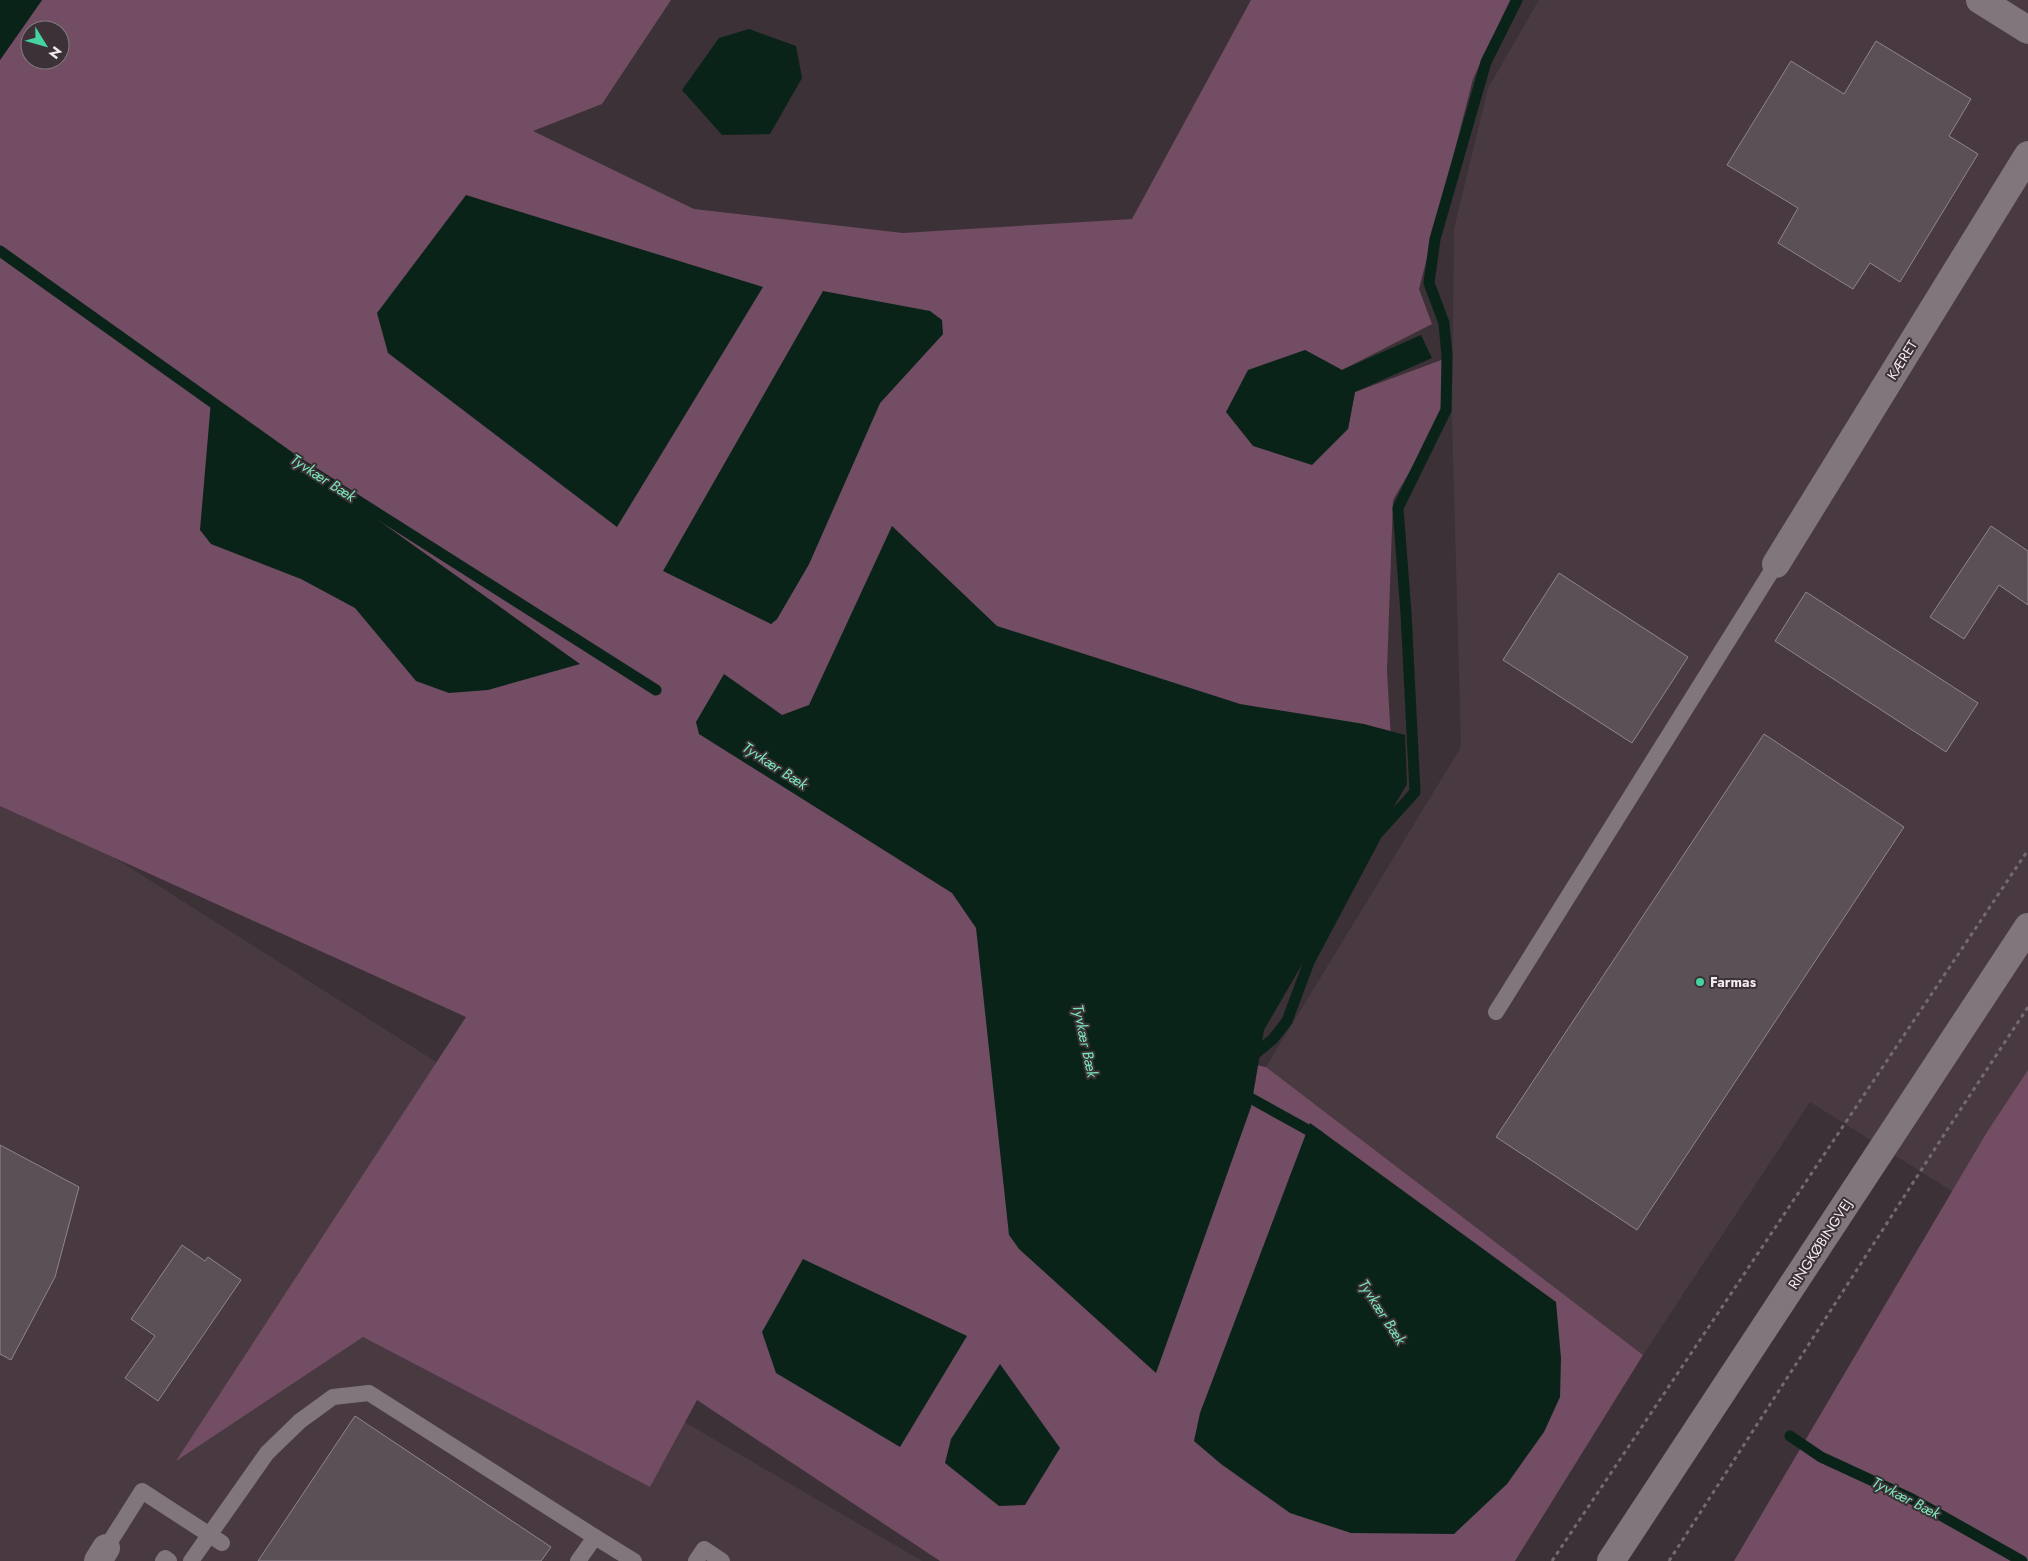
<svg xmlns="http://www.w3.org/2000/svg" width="2028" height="1561" font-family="Jost,sans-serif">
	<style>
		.built { fill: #493a42 }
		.green { fill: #724d63; fill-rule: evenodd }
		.water { fill: #0a2319 }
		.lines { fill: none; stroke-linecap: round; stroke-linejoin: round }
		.stream { stroke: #0a2319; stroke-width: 11 }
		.building { fill: #5a5056; stroke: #91858c }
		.path { stroke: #746b70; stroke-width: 3; stroke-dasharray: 4 4; stroke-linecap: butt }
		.service { stroke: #81767c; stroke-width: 16 }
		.minor { stroke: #81767c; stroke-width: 28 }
		.tertiary { stroke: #81767c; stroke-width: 28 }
		.poi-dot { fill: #45d49f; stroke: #3b3137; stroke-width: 2 }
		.labels { text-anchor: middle; stroke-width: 4; stroke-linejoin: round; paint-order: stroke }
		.street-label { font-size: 14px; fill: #f1ebee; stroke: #3b3137 }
		.poi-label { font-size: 14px; font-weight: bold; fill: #f1ebee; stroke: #3b3137; text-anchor: start }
		.water-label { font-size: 15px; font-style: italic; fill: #79e8b9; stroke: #3b3137 }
	</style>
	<rect width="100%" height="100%" fill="#3b3137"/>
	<g class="built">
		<polygon points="1539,0 2028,0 2028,1239 1810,1102 1643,1355 1266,1067 1461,747 1452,420 1454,229 1488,88"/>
		<polygon points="0,795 42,812 730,1248 642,1397 922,1561 0,1561"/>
	</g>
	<g class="green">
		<path d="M42,0H671L602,104L533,131L694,209L903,233L1132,219L1251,0H1510L1473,79L1419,289L1432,324L1342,370L1305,350L1348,429L1355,392L1444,359L1440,420L1393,500L1387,671L1393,774L1230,1060L1266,1067L1643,1355L1515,1561H940L697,1400L650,1487L363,1337L176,1461L466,1017L0,806V60ZM30,30H60V60H30ZM823,291L943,334L880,403L809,564L777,619L771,624Z"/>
		<polygon points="2028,1070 2028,1561 1734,1561 1987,1132"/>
	</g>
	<g class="water">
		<polygon points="0,0 42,0 0,60"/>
		<polygon points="749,29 796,46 802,78 770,134 722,135 682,90 719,38"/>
		<polygon points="466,195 763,287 617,527 388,353 377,313"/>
		<polygon points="823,291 930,311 942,320 943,334 880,403 809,564 777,619 771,624 663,571"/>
		<polygon points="1421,335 1432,358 1355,392 1348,429 1312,465 1253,446 1226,412 1248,370 1305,350 1342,370"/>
		<polygon points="211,401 580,664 488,690 449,693 416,681 355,608 301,579 211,544 200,530"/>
		<polygon points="892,526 997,626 1240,704 1364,724 1405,735 1407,784 1264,1030 1251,1107 1156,1373 1019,1249 1009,1235 976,928 952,893 699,734 696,722 724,674 782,715 809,705"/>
		<polygon points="1310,1123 1556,1302 1561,1358 1560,1397 1544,1432 1507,1484 1454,1534 1351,1533 1290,1513 1221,1464 1194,1441 1200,1413"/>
		<polygon points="803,1259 967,1336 900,1447 776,1373 762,1332"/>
		<polygon points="1000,1364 1060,1448 1025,1505 999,1506 945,1463 951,1439"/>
	</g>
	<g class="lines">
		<g class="stream">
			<polyline points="0,251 295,461 656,690"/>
			<polyline points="1250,1058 1273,1039 1287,1021 1309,962 1377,834 1415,792 1406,613 1398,508 1446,410 1447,356 1444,323 1429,283 1435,239 1486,62 1517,0"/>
			<polyline points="1239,1094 1243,1094 1319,1136"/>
			<polyline points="1790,1436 1821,1457 1912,1499 2022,1561"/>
		</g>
	</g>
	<g class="building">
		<polygon points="1876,41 1971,99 1949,136 1978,154 1900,282 1870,263 1853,289 1778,243 1798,208 1727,165 1791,61 1844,94"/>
		<polygon points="1991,526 2028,551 2028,605 1999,585 1964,639 1930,617"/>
		<polygon points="1559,573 1688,657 1632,743 1503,660"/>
		<polygon points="1806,592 1978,703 1946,752 1775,641"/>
		<polygon points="1764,734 1904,827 1637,1230 1496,1137"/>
		<polygon points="0,1145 79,1187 55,1277 11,1360 0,1354"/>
		<polygon points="182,1245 205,1261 208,1257 241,1280 158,1401 125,1378 155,1336 131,1319"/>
		<polygon points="355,1416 551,1547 541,1561 258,1561"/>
	</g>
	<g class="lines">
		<g class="path">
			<polyline points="1552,1561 2028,850"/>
			<polyline points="1669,1561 1949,1127 2028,1007"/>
		</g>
		<g class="service">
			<polyline points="1496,1012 1776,564"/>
			<polyline points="595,1537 634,1561"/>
			<polyline points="106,1548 142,1491 222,1543"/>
			<polyline points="163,1561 165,1558 169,1561"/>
			<polyline points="191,1561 267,1453 300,1421 333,1397 369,1393 595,1537 578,1561"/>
			<polyline points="696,1561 704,1549 722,1561"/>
		</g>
		<g class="minor">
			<polyline points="1776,564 2028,155"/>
			<polyline points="98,1561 106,1548"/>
		</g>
		<g class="tertiary">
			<polyline points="1980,0 2028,30"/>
			<polyline points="1611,1561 2028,927"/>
		</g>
	</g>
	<circle class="poi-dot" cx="1700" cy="982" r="5"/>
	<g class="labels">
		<g class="street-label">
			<text transform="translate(1902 360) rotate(-58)" y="5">KÆRET</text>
			<text transform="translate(1820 1244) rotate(-57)" y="5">RINGKØBINGVEJ</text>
		</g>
		<g class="poi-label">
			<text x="1710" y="987">Farmas</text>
		</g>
		<g class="water-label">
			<text transform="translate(323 478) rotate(33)" y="5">Tyvkær Bæk</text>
			<text transform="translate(775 766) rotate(33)" y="5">Tyvkær Bæk</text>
			<text transform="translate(1085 1041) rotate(78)" y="5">Tyvkær Bæk</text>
			<text transform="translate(1382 1312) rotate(57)" y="5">Tyvkær Bæk</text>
			<text transform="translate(1906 1498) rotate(27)" y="5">Tyvkær Bæk</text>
		</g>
	</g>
	<g transform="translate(45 45) rotate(127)"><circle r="24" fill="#3b3137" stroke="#847b80"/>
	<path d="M0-4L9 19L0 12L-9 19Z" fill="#45d49f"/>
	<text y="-8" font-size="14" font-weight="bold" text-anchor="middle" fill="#f1ebee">N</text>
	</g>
</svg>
